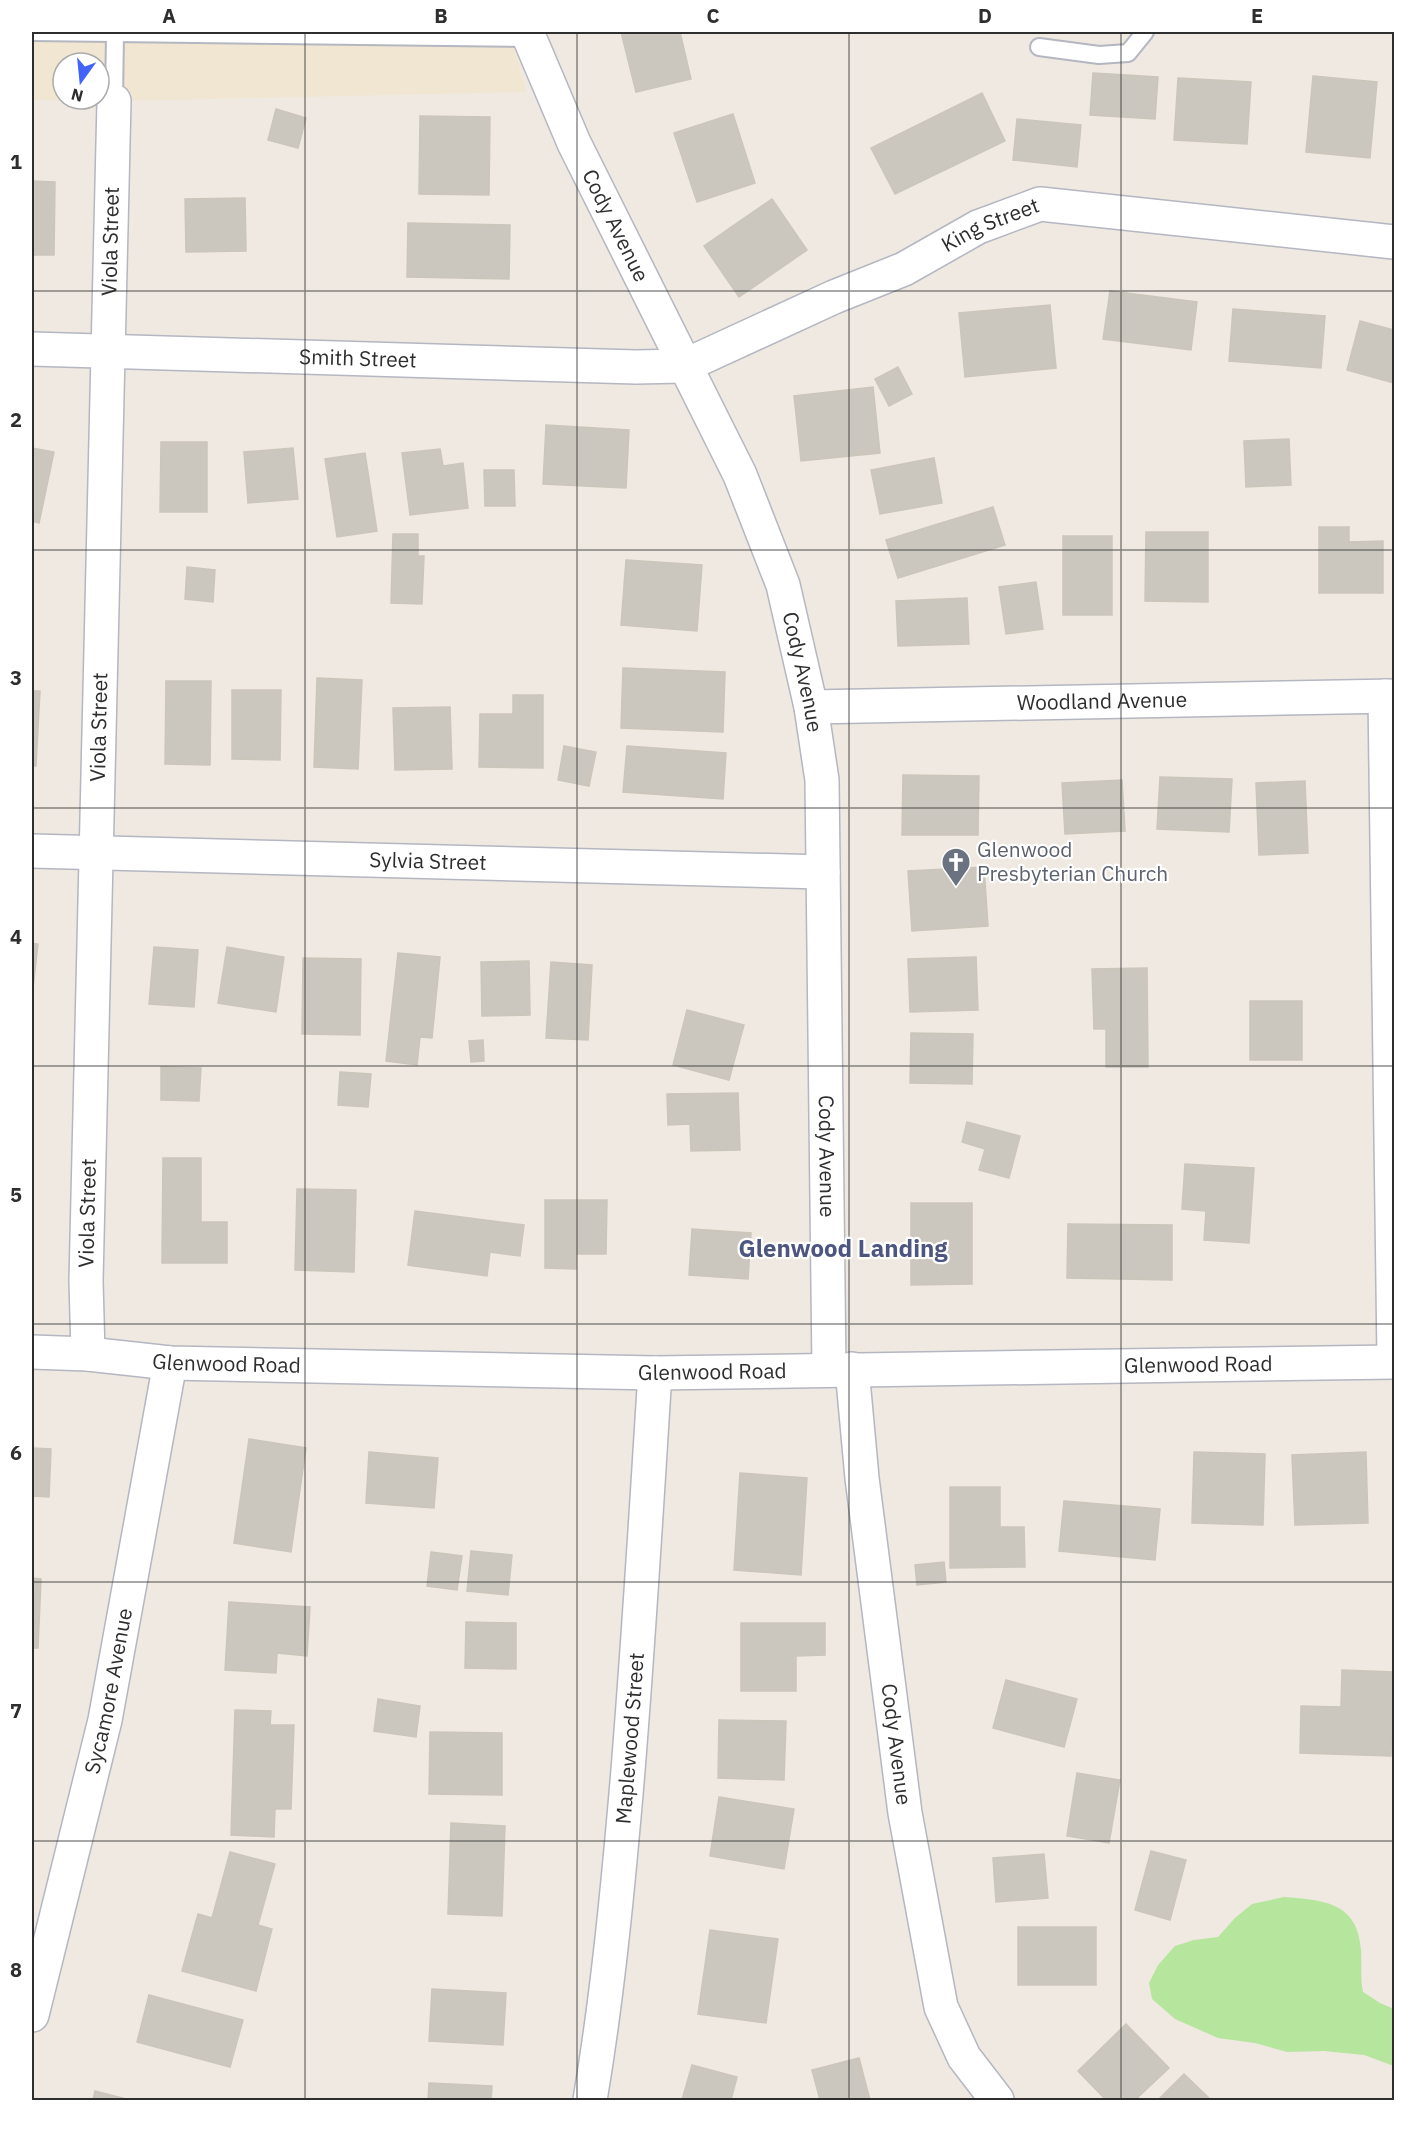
<svg xmlns="http://www.w3.org/2000/svg" width="1426" height="2132" font-family="'IBM Plex Sans',sans-serif">
	<style>
		.education { fill: #f0e6d1; fill-rule: evenodd }
		.green { fill: #b6e59e }
		.building { fill: #cbc7bf; stroke: #cbc5ba; stroke-width: 1.5 }
		.lines { fill: none; stroke-linecap: round; stroke-linejoin: round }
		.lane-casing { stroke: #b4b7c1; stroke-width: 20 }
		.street-casing { stroke: #b4b7c1; stroke-width: 36 }
		.secondary-casing { stroke: #b4b7c1; stroke-width: 36 }
		.lane { stroke: #fff; stroke-width: 16 }
		.street { stroke: #fff; stroke-width: 33 }
		.secondary { stroke: #fff; stroke-width: 33 }
		.grid { fill: none; stroke: #2e2e2e; stroke-width: 1.5; stroke-opacity: 0.55 }
		.labels { text-anchor: middle; stroke-width: 4.5; stroke-linejoin: round; paint-order: stroke }
		.street-label { font-size: 21px; fill: #2e2e2e; stroke: #fff }
		.worship-label { font-size: 21px; fill: #5b616d; stroke: #fff; text-anchor: start }
		.quarter-label { font-size: 24px; font-weight: bold; fill: #4d5680; stroke: #fff }
		.neatline { fill: none; stroke: #2e2e2e; stroke-width: 2 }
		.grid-label { font-size: 20px; text-anchor: middle; font-weight: bold; fill: #2e2e2e }
	</style>
	<rect width="100%" height="100%" fill="#efe9e1"/>
	<path class="education" d="M32,32H510L526,92L114,101L32,100ZM63,63H99V99H63Z"/>
	<path class="green" d="M1284,1897C1323,1900 1358,1902 1361,1950C1362,1964 1360,1978 1363,1992L1380,2003L1394,2009V2066L1364,2055L1324,2051L1287,2052L1255,2043L1218,2038L1175,2019L1152,1999L1149,1983L1158,1965L1175,1946L1194,1940L1218,1937L1235,1918L1252,1904Z"/>
	<g class="building">
		<polygon points="621,32 680,32 691,79 636,92"/>
		<polygon points="1093,73 1158,77 1155,119 1090,115"/>
		<polygon points="1313,76 1377,82 1370,158 1306,152"/>
		<polygon points="1178,78 1251,82 1247,144 1174,140"/>
		<polygon points="982,93 1005,141 895,194 871,148"/>
		<polygon points="276,109 306,118 298,148 268,140"/>
		<polygon points="733,114 755,183 697,202 674,133"/>
		<polygon points="420,116 490,117 489,195 419,194"/>
		<polygon points="1017,119 1081,125 1077,167 1013,160"/>
		<polygon points="32,181 55,182 54,255 32,255"/>
		<polygon points="245,198 246,251 186,252 185,199"/>
		<polygon points="772,199 807,250 739,297 704,246"/>
		<polygon points="408,223 510,225 509,279 407,277"/>
		<polygon points="1110,291 1197,302 1191,350 1103,339"/>
		<polygon points="1050,305 1056,368 965,377 959,313"/>
		<polygon points="1233,309 1325,316 1321,368 1229,361"/>
		<polygon points="1360,321 1394,330 1394,383 1347,370"/>
		<polygon points="898,367 912,394 889,406 875,379"/>
		<polygon points="873,387 880,453 801,461 794,396"/>
		<polygon points="546,425 629,430 626,488 543,484"/>
		<polygon points="1289,439 1291,485 1246,487 1244,441"/>
		<polygon points="161,442 207,442 207,512 160,512"/>
		<polygon points="32,448 54,452 39,523 32,521"/>
		<polygon points="293,448 298,499 248,503 244,452"/>
		<polygon points="440,449 443,466 463,463 468,508 410,515 402,453"/>
		<polygon points="365,453 377,531 337,537 325,459"/>
		<polygon points="934,458 942,503 880,514 871,470"/>
		<polygon points="484,470 514,470 515,506 485,506"/>
		<polygon points="993,507 1005,545 898,578 886,540"/>
		<polygon points="1319,527 1349,527 1349,542 1383,541 1383,593 1319,593"/>
		<polygon points="1146,532 1208,532 1208,602 1145,601"/>
		<polygon points="393,534 418,534 418,556 424,556 422,604 391,603"/>
		<rect x="1063" y="536" width="49" height="79"/>
		<polygon points="626,560 702,565 697,631 621,625"/>
		<polygon points="187,567 215,570 213,602 185,599"/>
		<polygon points="1036,582 1043,629 1006,634 999,587"/>
		<polygon points="967,598 969,644 898,646 896,601"/>
		<polygon points="623,668 725,672 723,732 621,728"/>
		<polygon points="317,678 362,680 358,769 314,767"/>
		<polygon points="166,681 211,681 210,765 165,764"/>
		<polygon points="232,690 281,690 280,760 232,759"/>
		<polygon points="32,691 40,691 36,766 32,766"/>
		<polygon points="513,695 543,695 543,768 479,767 480,714 513,714"/>
		<polygon points="450,707 452,769 395,770 393,708"/>
		<polygon points="564,746 596,752 589,786 558,780"/>
		<polygon points="627,746 726,753 723,799 623,792"/>
		<polygon points="903,775 979,776 978,835 902,835"/>
		<polygon points="1160,777 1232,779 1229,832 1157,829"/>
		<polygon points="1122,780 1125,831 1065,834 1062,783"/>
		<polygon points="1305,781 1308,853 1259,855 1256,783"/>
		<polygon points="984,867 988,926 912,931 908,871"/>
		<polygon points="32,943 38,944 32,997"/>
		<polygon points="154,947 198,950 194,1007 149,1004"/>
		<polygon points="227,947 284,957 276,1012 218,1003"/>
		<polygon points="398,953 440,957 432,1038 420,1037 417,1065 386,1061"/>
		<polygon points="976,957 978,1010 910,1012 908,959"/>
		<polygon points="303,958 361,959 360,1035 302,1034"/>
		<polygon points="529,961 530,1015 482,1016 481,962"/>
		<polygon points="551,962 592,965 588,1040 546,1038"/>
		<polygon points="1147,968 1148,1067 1106,1067 1106,1029 1094,1029 1092,969"/>
		<rect x="1250" y="1001" width="52" height="59"/>
		<polygon points="687,1010 744,1025 729,1080 673,1065"/>
		<polygon points="911,1033 973,1034 972,1084 910,1083"/>
		<polygon points="483,1040 484,1061 471,1062 469,1041"/>
		<polygon points="161,1067 201,1068 199,1101 161,1100"/>
		<polygon points="340,1072 371,1074 368,1107 338,1105"/>
		<polygon points="738,1093 740,1150 691,1151 690,1124 668,1125 667,1094"/>
		<polygon points="967,1122 1020,1136 1009,1178 979,1170 985,1149 962,1142"/>
		<polygon points="163,1158 201,1158 201,1222 227,1222 227,1263 162,1263"/>
		<polygon points="1185,1164 1254,1168 1249,1243 1204,1240 1206,1211 1182,1209"/>
		<polygon points="297,1189 356,1190 354,1272 295,1270"/>
		<polygon points="545,1200 607,1200 606,1254 576,1254 576,1269 545,1268"/>
		<polygon points="911,1203 972,1203 972,1284 911,1285"/>
		<polygon points="415,1211 524,1225 520,1256 490,1252 487,1276 408,1265"/>
		<polygon points="1068,1224 1172,1225 1172,1280 1067,1278"/>
		<polygon points="692,1229 751,1233 748,1279 689,1275"/>
		<polygon points="249,1439 306,1448 291,1552 234,1543"/>
		<polygon points="32,1448 51,1449 49,1497 32,1496"/>
		<polygon points="369,1452 438,1458 434,1508 366,1503"/>
		<polygon points="1194,1452 1265,1454 1263,1525 1192,1523"/>
		<polygon points="1366,1452 1368,1523 1295,1525 1292,1455"/>
		<polygon points="740,1473 807,1478 801,1575 734,1570"/>
		<polygon points="950,1487 1000,1487 1000,1527 1024,1527 1025,1567 950,1568"/>
		<polygon points="1064,1501 1160,1509 1155,1560 1059,1551"/>
		<polygon points="471,1551 512,1555 508,1595 467,1591"/>
		<polygon points="431,1552 462,1556 457,1590 427,1586"/>
		<polygon points="944,1562 946,1582 917,1585 915,1565"/>
		<polygon points="32,1578 41,1579 38,1648 32,1648"/>
		<polygon points="229,1602 310,1607 307,1656 277,1653 276,1673 225,1670"/>
		<polygon points="466,1622 516,1623 516,1669 465,1668"/>
		<polygon points="741,1623 825,1623 825,1655 796,1656 796,1691 741,1691"/>
		<polygon points="1342,1670 1393,1672 1391,1756 1300,1753 1301,1706 1341,1707"/>
		<polygon points="1006,1680 1077,1699 1064,1747 993,1728"/>
		<polygon points="378,1699 420,1706 416,1737 374,1731"/>
		<polygon points="235,1710 271,1711 270,1725 294,1725 291,1809 275,1809 274,1837 231,1835"/>
		<polygon points="719,1720 786,1721 784,1780 718,1778"/>
		<polygon points="430,1732 502,1733 502,1795 429,1794"/>
		<polygon points="1077,1773 1120,1780 1109,1843 1067,1836"/>
		<polygon points="719,1797 794,1809 784,1869 710,1856"/>
		<polygon points="451,1823 505,1826 502,1916 448,1914"/>
		<polygon points="1151,1851 1186,1860 1170,1920 1135,1910"/>
		<polygon points="230,1852 275,1864 258,1925 272,1929 256,1991 182,1971 198,1914 212,1918"/>
		<polygon points="1044,1854 1048,1898 996,1902 993,1858"/>
		<rect x="1018" y="1927" width="78" height="58"/>
		<polygon points="710,1930 778,1939 766,2023 698,2014"/>
		<polygon points="432,1989 506,1993 503,2045 429,2041"/>
		<polygon points="149,1995 243,2020 230,2067 137,2042"/>
		<polygon points="1126,2024 1169,2068 1135,2100 1106,2100 1078,2071"/>
		<polygon points="859,2058 870,2100 820,2100 812,2070"/>
		<polygon points="692,2065 737,2077 731,2100 682,2100"/>
		<polygon points="1184,2074 1211,2100 1158,2100"/>
		<polygon points="429,2083 492,2086 491,2100 428,2100"/>
		<polygon points="95,2091 130,2100 93,2100"/>
	</g>
	<g class="lines">
		<g class="lane-casing">
			<g id="lane">
				<polyline points="32,32 529,38"/>
				<polyline points="1039,47 1099,55 1128,53 1145,32"/>
				<polyline points="114,101 115,33"/>
			</g>
		</g>
		<g class="street-casing">
			<g id="street">
				<path id="s1" d="M32,349L636,367L684,366L834,297L904,269L978,227L1040,204L1394,242"/>
				<polyline points="1385,696 1394,1359"/>
				<path id="s2" d="M811,707L1394,696"/>
				<path id="s3" d="M32,851L823,872"/>
				<path id="s4" d="M88,1354L86,1281L114,101"/>
				<path id="s5" d="M32,2015L105,1720L170,1363"/>
				<path id="s6" d="M590,2100C607,1999 617,1897 626,1794C638,1654 646,1513 655,1373"/>
			</g>
		</g>
		<g class="secondary-casing">
			<g id="secondary">
				<path id="s7" d="M527,32L574,143L740,475L783,585L811,707L822,780L829,1370"/>
				<path id="s8" d="M32,1352L88,1354L170,1363L655,1373L1394,1362"/>
				<path id="s9" d="M852,1369L862,1478L905,1813L941,2007L964,2057L997,2100"/>
			</g>
		</g>
		<use href="#lane" class="lane"/>
		<use href="#street" class="street"/>
		<use href="#secondary" class="secondary"/>
	</g>
	<path class="grid" d="M305,32V2100M577,32V2100M849,32V2100M1121,32V2100M32,291H1394M32,550H1394M32,808H1394M32,1066H1394M32,1324H1394M32,1582H1394M32,1841H1394"/>
	<defs>
		<g id="church-pin" transform="scale(1.5)"><path d="M0 17L-7.5 6A9.5 9.5 0 1 1 7.5 6Z" fill="#6b7280" stroke="#fff"/><path d="M-1.2-6h2.4v3.5h3.3v2.4h-3.3V6h-2.4V-.1h-3.3v-2.4h3.3Z" fill="#fff"/></g>
	</defs>
	<g fill-rule="evenodd">
		<use href="#church-pin" x="956" y="862"/>
	</g>
	<g class="labels">
		<g class="street-label">
			<text dy="7" stroke="none"><textPath href="#s7" startOffset="213">Cody Avenue</textPath></text>
			<text dy="7" stroke="none"><textPath href="#s1" startOffset="990">King Street</textPath></text>
			<text dy="7" stroke="none"><textPath href="#s4" startOffset="1113">Viola Street</textPath></text>
			<text dy="7" stroke="none"><textPath href="#s1" startOffset="326">Smith Street</textPath></text>
			<text dy="7" stroke="none"><textPath href="#s7" startOffset="699">Cody Avenue</textPath></text>
			<text dy="7" stroke="none"><textPath href="#s2" startOffset="291">Woodland Avenue</textPath></text>
			<text dy="7" stroke="none"><textPath href="#s4" startOffset="627">Viola Street</textPath></text>
			<text dy="7" stroke="none"><textPath href="#s3" startOffset="396">Sylvia Street</textPath></text>
			<text dy="7" stroke="none"><textPath href="#s7" startOffset="1185">Cody Avenue</textPath></text>
			<text dy="7" stroke="none"><textPath href="#s4" startOffset="141">Viola Street</textPath></text>
			<text dy="7" stroke="none"><textPath href="#s8" startOffset="195">Glenwood Road</textPath></text>
			<text dy="7" stroke="none"><textPath href="#s8" startOffset="1167">Glenwood Road</textPath></text>
			<text dy="7" stroke="none"><textPath href="#s8" startOffset="681">Glenwood Road</textPath></text>
			<text dy="7" stroke="none"><textPath href="#s5" startOffset="333">Sycamore Avenue</textPath></text>
			<text dy="7" stroke="none"><textPath href="#s6" startOffset="364">Maplewood Street</textPath></text>
			<text dy="7" stroke="none"><textPath href="#s9" startOffset="378">Cody Avenue</textPath></text>
		</g>
		<g class="worship-label">
			<text x="977" y="857">Glenwood<tspan x="977" dy="24">Presbyterian Church</tspan></text>
		</g>
		<g class="quarter-label">
			<text x="843" y="1257">Glenwood Landing</text>
		</g>
	</g>
	<rect width="1426" height="2132" fill="none" stroke="#ffffff" stroke-width="66"/>
	<g transform="translate(81 81) rotate(195)"><circle r="28" fill="#ffffff" stroke="#ababab" stroke-width="1.5"/>
	<path d="M0-4.5L10 22L0 15L-10 22Z" fill="#4264fb"/>
	<text y="-9" font-size="16" font-weight="bold" text-anchor="middle" fill="#2e2e2e">N</text>
	</g>
	<rect x="33" y="33" width="1360" height="2066" class="neatline"/>
	<g class="grid-label">
		<text x="169" y="23">A</text>
		<text x="441" y="23">B</text>
		<text x="713" y="23">C</text>
		<text x="985" y="23">D</text>
		<text x="1257" y="23">E</text>
		<text x="16" y="169">1</text>
		<text x="16" y="427">2</text>
		<text x="16" y="685">3</text>
		<text x="16" y="944">4</text>
		<text x="16" y="1202">5</text>
		<text x="16" y="1460">6</text>
		<text x="16" y="1718">7</text>
		<text x="16" y="1977">8</text>
	</g>
</svg>
